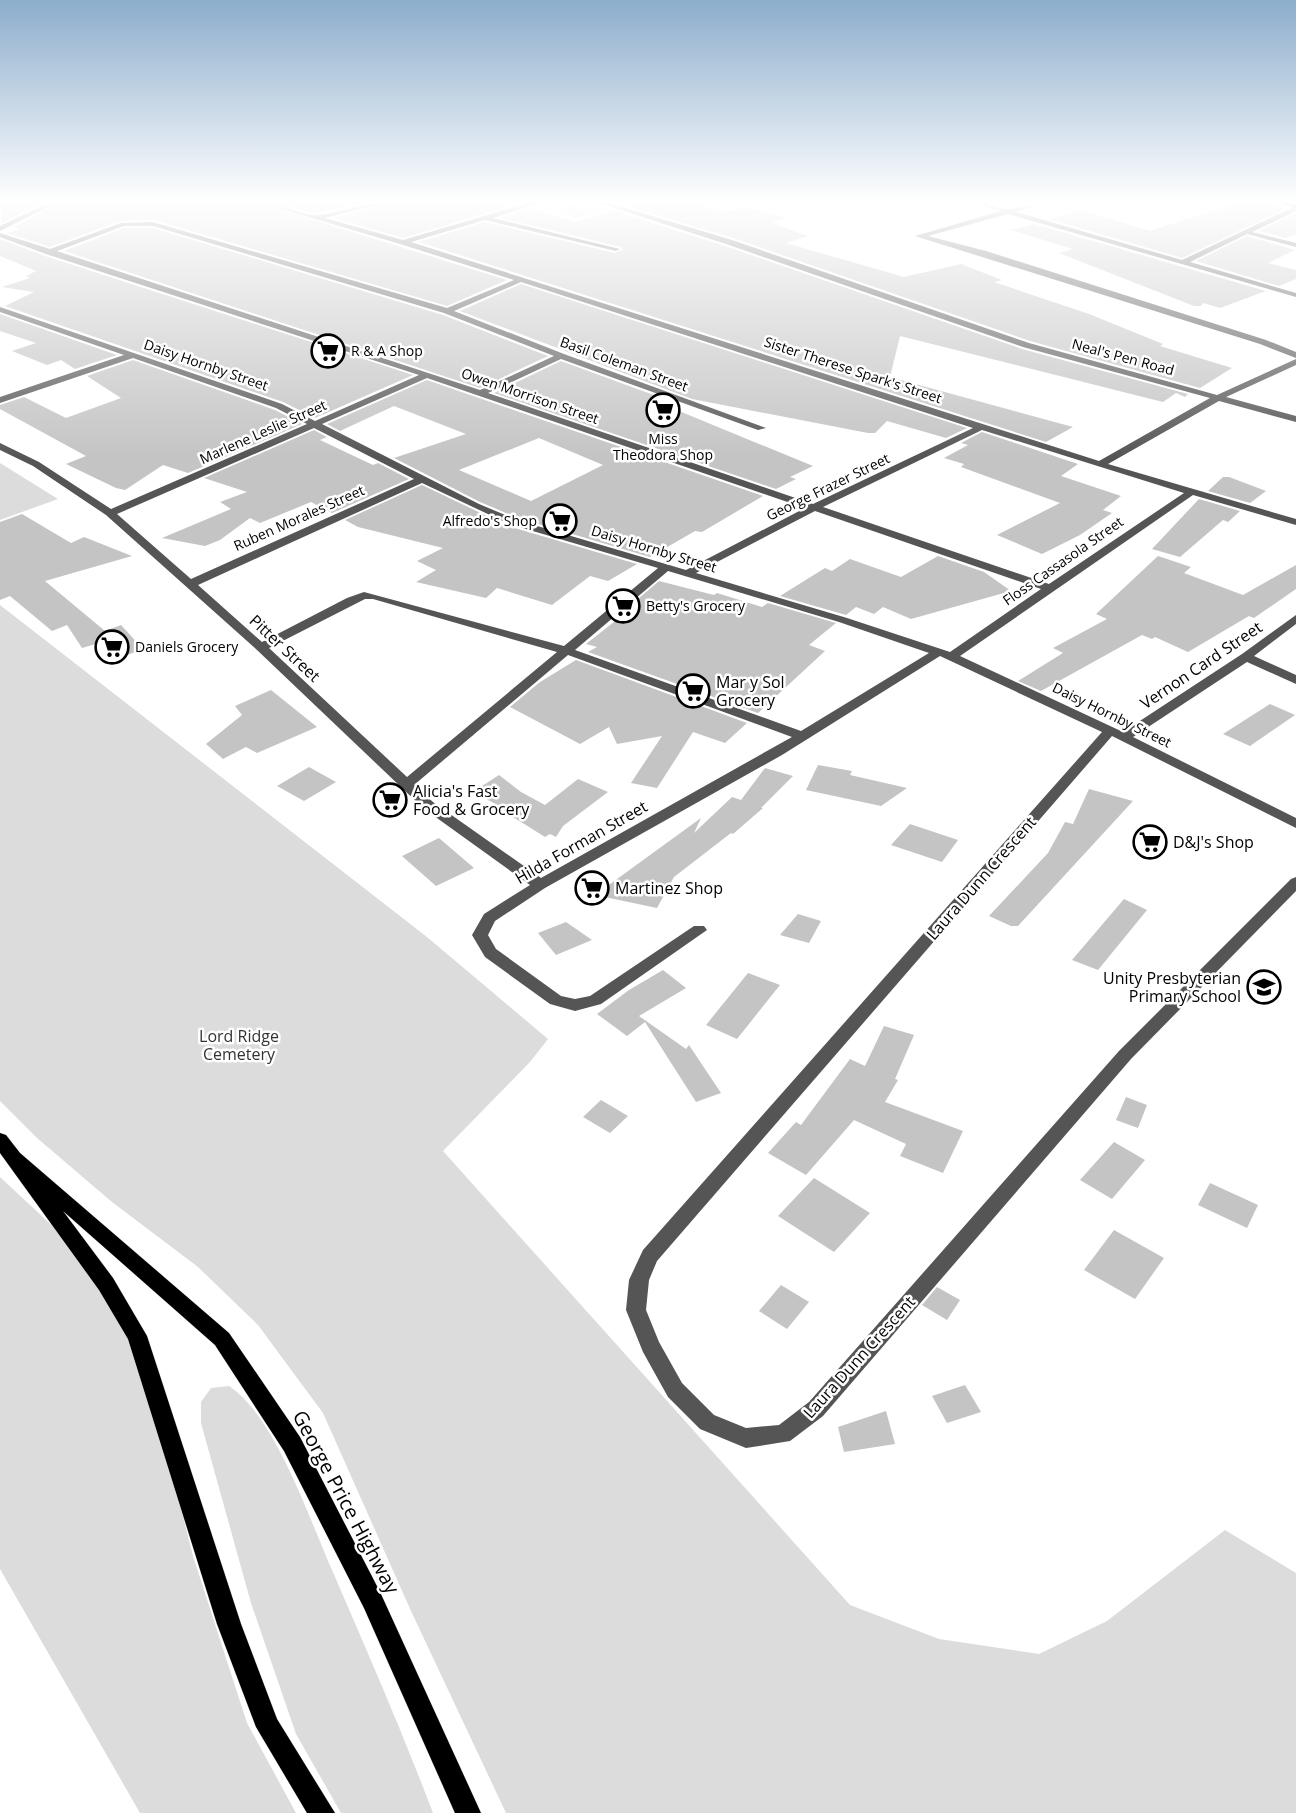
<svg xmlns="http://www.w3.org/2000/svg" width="1296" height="1813" font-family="'Open Sans',sans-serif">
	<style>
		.green { fill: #dcdcdc }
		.building { fill: #c4c4c4; fill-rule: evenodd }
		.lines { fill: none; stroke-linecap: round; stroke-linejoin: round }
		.major-casing { stroke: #dbdbdb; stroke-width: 1 }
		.minor { fill: #555; fill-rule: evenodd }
		.major { fill: #000; fill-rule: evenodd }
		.labels { text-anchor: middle; stroke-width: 5; stroke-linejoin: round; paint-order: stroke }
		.far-poi-label { font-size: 14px; fill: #000; stroke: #fff; text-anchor: start }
		.far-street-label { font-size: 14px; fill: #000; stroke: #fff }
		.street-label { font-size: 16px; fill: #000; stroke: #fff }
		.poi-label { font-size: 16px; fill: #000; stroke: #fff; text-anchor: start }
		.park-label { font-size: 16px; fill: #333; stroke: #fff }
		.near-street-label { font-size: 20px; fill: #000; stroke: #fff }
	</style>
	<rect width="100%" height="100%" fill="#fff"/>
	<g class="green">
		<polygon points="542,203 575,203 600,212 576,218 538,204"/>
		<polygon points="0,463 58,499 0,520"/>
		<polygon points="0,605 427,937 548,1039 530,1062 443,1151 850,1605 939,1639 1039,1654 1107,1621 1225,1530 1296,1573 1296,1813 506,1813 411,1611 323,1413 258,1325 198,1267 112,1202 37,1138 0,1101"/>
		<polygon points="0,1177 103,1273 144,1364 193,1556 247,1723 296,1813 140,1813 0,1569"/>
		<path d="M229,1386C275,1416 309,1518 332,1570C367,1651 402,1731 433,1813H341L296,1734L251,1603L201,1423V1402L211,1388Z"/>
	</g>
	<g class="building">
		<polygon points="0,203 43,203 2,223"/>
		<polygon points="58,203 259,203 507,280 447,306 154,220 120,221 50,247 7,233 21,229 14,227"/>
		<polygon points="277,203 363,203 313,213"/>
		<polygon points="385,203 502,203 503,208 403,238 334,218"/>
		<polygon points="642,203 692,203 726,212 744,207 786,218 771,223 808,236 786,243 904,277 961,264 1002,280 994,282 1089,314 1163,344 1160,346 1232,368 1200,388 1030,341 733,238 629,207"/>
		<polygon points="1237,203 1266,203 1287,208 1182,258 1049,219 1081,210 1150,231"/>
		<polygon points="530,208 574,222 615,211 725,246 1022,349 1188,394 1185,397 1176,393 1163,402 900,336 890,377 1073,427 1046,442 419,242 485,222 615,253 622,250 621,247 501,218"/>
		<polygon points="1296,213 1296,234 1286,238 1259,231"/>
		<polygon points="1034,224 1266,291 1220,308 1203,303 1201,306 1194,306 1059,253 1073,249 1011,230"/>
		<polygon points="124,228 153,228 443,315 548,356 480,388 64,251"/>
		<polygon points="1247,236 1295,250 1268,263 1296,270 1296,279 1279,286 1196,261"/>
		<polygon points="0,239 45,256 413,375 315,418 283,402 5,306 34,292 2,287 30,278 26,276 36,271 0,256"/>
		<polygon points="521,284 967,428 946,438 887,421 875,433 868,433 692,399 460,311"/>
		<polygon points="0,314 117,355 75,369 61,360 47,365 12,351 36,343 0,331"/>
		<polygon points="133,360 275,410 302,424 188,473 163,465 125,490 116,488 66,464 86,456 0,409 0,405 24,397 66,418 121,398 87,376"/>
		<polygon points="561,361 681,405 679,411 813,466 790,477 796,479 776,489 494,393"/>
		<path d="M427,380L763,496L702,532L695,531L650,557L518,518L480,502L394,458L466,434L394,406L340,431L327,424ZM539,438L603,465L531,501L459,470Z"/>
		<polygon points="314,430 327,437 320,440 373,465 378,463 409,479 332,513 311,502 260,523 250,518 220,540 205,546 162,538 231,509 220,502 247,492 204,478"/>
		<polygon points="982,432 1078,464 1061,476 1121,496 1103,510 1112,513 1080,535 1042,554 997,535 1060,503 961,467 964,464 944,458 968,445 961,443"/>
		<polygon points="1223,477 1229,477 1266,491 1250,503 1208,491"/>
		<polygon points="422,485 508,526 637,564 608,581 590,576 552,605 497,588 486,598 416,582 436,570 417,561 443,548 358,527 345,520"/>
		<polygon points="1199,499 1240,511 1228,522 1223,520 1180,557 1152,549"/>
		<polygon points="22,514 71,543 84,537 132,556 45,581 105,631 121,625 143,649 117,659 99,643 82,648 67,625 52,631 10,596 0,600 0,522"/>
		<polygon points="938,556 984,572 1011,591 911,619 883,607 874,614 856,607 846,615 780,596 825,568 832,571 850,559 901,577"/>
		<polygon points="1158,556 1191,567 1184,573 1243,595 1296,565 1296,589 1254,618 1249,616 1188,652 1155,637 1152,639 1142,635 1041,691 1018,681 1063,653 1053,648 1107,619 1096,614"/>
		<polygon points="659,581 714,595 717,593 762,607 768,603 836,623 809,645 825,651 758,713 588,652 597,647 586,644 619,618 617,617"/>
		<polygon points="576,660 747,723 725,743 693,732 657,788 631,783 662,736 617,744 609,727 580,744 510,707 540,682"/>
		<polygon points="271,690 317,727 257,753 246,747 223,759 206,744 242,715 235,706"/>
		<polygon points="1270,704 1295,715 1250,746 1223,734"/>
		<polygon points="818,765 852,771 850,775 907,788 881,806 806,790"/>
		<polygon points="309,767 336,782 304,801 277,786"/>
		<polygon points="765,768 793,776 761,808 763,808 733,834 731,833 674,877 657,908 595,895 701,818 694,833 732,797 741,800"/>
		<polygon points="499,775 521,792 545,805 578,779 608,792 563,826 556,837 550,834 545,837 513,817 516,815 473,792"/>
		<polygon points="1089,789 1133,801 1018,926 1011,926 989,916 1048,853 1065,822 1073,824"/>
		<polygon points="910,824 958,840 942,862 891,845"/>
		<polygon points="439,838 474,868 436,886 402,856"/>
		<polygon points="1124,899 1147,910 1098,970 1072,960"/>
		<polygon points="798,914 821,921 809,943 780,935"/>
		<polygon points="566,922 592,940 556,955 538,933"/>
		<polygon points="663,970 686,988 639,1016 686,1049 689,1045 721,1093 696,1102 645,1022 627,1036 597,1014 629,990"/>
		<polygon points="748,973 780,985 737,1039 706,1025"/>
		<polygon points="884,1026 914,1035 895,1079 898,1080 885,1102 963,1131 943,1173 900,1156 906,1144 854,1120 806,1175 768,1153 796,1122 801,1125 850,1059 865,1066"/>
		<polygon points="1126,1097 1147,1105 1138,1128 1116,1120"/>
		<polygon points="601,1100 628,1116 610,1133 583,1117"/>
		<polygon points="1114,1142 1145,1160 1112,1199 1080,1180"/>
		<polygon points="814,1178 870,1213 834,1252 778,1216"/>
		<polygon points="1210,1183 1258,1205 1247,1228 1198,1205"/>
		<polygon points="1114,1230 1164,1258 1135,1299 1084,1270"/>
		<polygon points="781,1285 809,1302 787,1329 759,1311"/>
		<polygon points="937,1287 960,1300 947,1320 922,1305"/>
		<polygon points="965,1385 981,1412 947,1423 932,1396"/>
		<polygon points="886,1411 895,1444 844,1452 838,1427"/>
	</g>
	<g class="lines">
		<g class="major-casing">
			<g id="major">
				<polygon points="1281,203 1296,204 1296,208 1282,204"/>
				<polygon points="0,1133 6,1135 20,1153 229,1333 300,1437 380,1592 481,1813 455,1813 364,1608 284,1451 215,1345 63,1211 113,1278 147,1336 241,1624 277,1719 335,1813 307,1813 256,1727 217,1624 128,1339 99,1290 0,1153"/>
			</g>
		</g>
		<g class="minor">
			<polygon points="48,203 56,203 0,231 0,226"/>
			<path d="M261,203C280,203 303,217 319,215C341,213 361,203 383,203L325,218L403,240L528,203H538L493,218L620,249L616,251L485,220L411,242L1099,461L1210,398L1023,347L726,244L599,203H609L732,240L1029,343L1217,395L1296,359V365L1226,397L1296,416V422L1219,401L1108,464L1296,519V525L1193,495L960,656L1123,732L1242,654L1296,615V624L1254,656L1296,675V684L1247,662L1133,737L1296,818V828L1112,736L657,1261L649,1280L646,1310L659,1342L682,1383L714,1415L746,1428L779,1425L809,1402L1119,1051L1291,879L1296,877V891L1131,1059L823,1416L790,1441L746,1448L700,1429L668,1397L643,1352L626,1310L629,1280L643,1250L1102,732L940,656L782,755L545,888L495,921L488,935L496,949L561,996L575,999L590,996L694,926H704L707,930L601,1004L575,1011L550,1004L485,957L472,935L484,914L530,885L423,808L257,650L106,515L33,466L0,450V443L39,462L111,509L307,424L276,408L133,358L0,403V397L124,355L0,312V307L282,404L315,421L419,375L46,254L0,237V233L50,249L121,223L153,222L447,308L514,280L400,244ZM124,226H153L444,313L554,356L480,390L57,251ZM521,282L973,428L813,504L488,393L561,359L758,430L766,428L564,354L454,311ZM427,378L805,508L686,570L517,520L479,504L322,424ZM314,428L414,479L191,579L117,514ZM982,430L1184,493L1049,584L823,507ZM422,483L509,524L658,568L564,646L364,592L347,598L262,642L198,585ZM815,511L1041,589L950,652L847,618L696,573ZM668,571L839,622L929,653L801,731L575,650ZM365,599H373L557,652L407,777L269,648ZM568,655L792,737L541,878L433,802L414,785Z"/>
			<path d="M976,203C987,203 998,210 1009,209C1020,209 1031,203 1042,203L1016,212L1182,260L1296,206V211L1252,232L1296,243V247L1247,234L1190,262L1296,293V297L1008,214L928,236L986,251L1266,340L1296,352V358L1260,344L915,236L1001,211Z"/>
		</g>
		<use href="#major" class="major"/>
	</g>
	<linearGradient id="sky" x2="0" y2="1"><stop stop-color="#8cadcc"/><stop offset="0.44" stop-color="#fff"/><stop offset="1" stop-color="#fff" stop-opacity="0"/></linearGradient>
	<rect width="1296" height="457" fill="url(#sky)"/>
	<defs>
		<g id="supermarket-ring" transform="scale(1.725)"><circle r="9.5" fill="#fff" stroke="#000" stroke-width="1.5"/><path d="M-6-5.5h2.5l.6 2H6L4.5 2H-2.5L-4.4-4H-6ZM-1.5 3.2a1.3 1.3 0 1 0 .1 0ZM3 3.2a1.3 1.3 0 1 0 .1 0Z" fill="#000"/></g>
		<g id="school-ring" transform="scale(1.725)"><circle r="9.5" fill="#fff" stroke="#000" stroke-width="1.5"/><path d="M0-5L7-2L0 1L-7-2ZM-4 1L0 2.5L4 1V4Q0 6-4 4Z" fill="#000"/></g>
	</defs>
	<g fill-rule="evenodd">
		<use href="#supermarket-ring" x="328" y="351"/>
		<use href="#supermarket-ring" x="663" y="410"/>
		<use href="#supermarket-ring" x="560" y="521"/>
		<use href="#supermarket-ring" x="623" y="606"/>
		<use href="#supermarket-ring" x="112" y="647"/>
		<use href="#supermarket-ring" x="693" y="691"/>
		<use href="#supermarket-ring" x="390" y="800"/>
		<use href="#supermarket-ring" x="1150" y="842"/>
		<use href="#supermarket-ring" x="592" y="888"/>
		<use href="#school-ring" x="1264" y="987"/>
	</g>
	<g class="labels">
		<g class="far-poi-label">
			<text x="351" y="356">R &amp; A Shop</text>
			<text x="663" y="444" text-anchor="middle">Miss<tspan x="663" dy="16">Theodora Shop</tspan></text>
			<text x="537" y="526" text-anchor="end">Alfredo's Shop</text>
			<text x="646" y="611">Betty's Grocery</text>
			<text x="135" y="652">Daniels Grocery</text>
		</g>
		<g class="far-street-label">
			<text transform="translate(1123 357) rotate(15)" y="5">Neal's Pen Road</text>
			<text transform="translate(624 364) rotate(20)" y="5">Basil Coleman Street</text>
			<text transform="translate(206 365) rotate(19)" y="5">Daisy Hornby Street</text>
			<text transform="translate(853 370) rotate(18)" y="5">Sister Therese Spark's Street</text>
			<text transform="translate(530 396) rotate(19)" y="5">Owen Morrison Street</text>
			<text transform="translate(263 432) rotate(-24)" y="5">Marlene Leslie Street</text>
			<text transform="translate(828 487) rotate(-26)" y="5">George Frazer Street</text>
			<text transform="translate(299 518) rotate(-24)" y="5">Ruben Morales Street</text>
			<text transform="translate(654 549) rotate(17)" y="5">Daisy Hornby Street</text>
			<text transform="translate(1063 561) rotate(-35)" y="5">Floss Cassasola Street</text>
			<text transform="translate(1112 715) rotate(26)" y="5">Daisy Hornby Street</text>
		</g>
		<g class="street-label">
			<text transform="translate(285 648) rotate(43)" y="6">Pitter Street</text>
			<text transform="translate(1201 665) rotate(-34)" y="6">Vernon Card Street</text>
			<text transform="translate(581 842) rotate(-30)" y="6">Hilda Forman Street</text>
			<text transform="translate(981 878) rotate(-49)" y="6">Laura Dunn Crescent</text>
			<text transform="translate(859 1357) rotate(-48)" y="6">Laura Dunn Crescent</text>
		</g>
		<g class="poi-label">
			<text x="716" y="688">Mar y Sol<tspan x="716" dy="18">Grocery</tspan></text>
			<text x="413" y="797">Alicia's Fast<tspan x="413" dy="18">Food &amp; Grocery</tspan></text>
			<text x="1173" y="848">D&amp;J's Shop</text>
			<text x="615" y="894">Martinez Shop</text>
			<text x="1241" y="984" text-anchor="end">Unity Presbyterian<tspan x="1241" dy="18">Primary School</tspan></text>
		</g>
		<g class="park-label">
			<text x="239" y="1042">Lord Ridge<tspan x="239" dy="18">Cemetery</tspan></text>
		</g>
		<g class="near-street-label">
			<text transform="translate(346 1502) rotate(62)" y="7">George Price Highway</text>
		</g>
	</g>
</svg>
